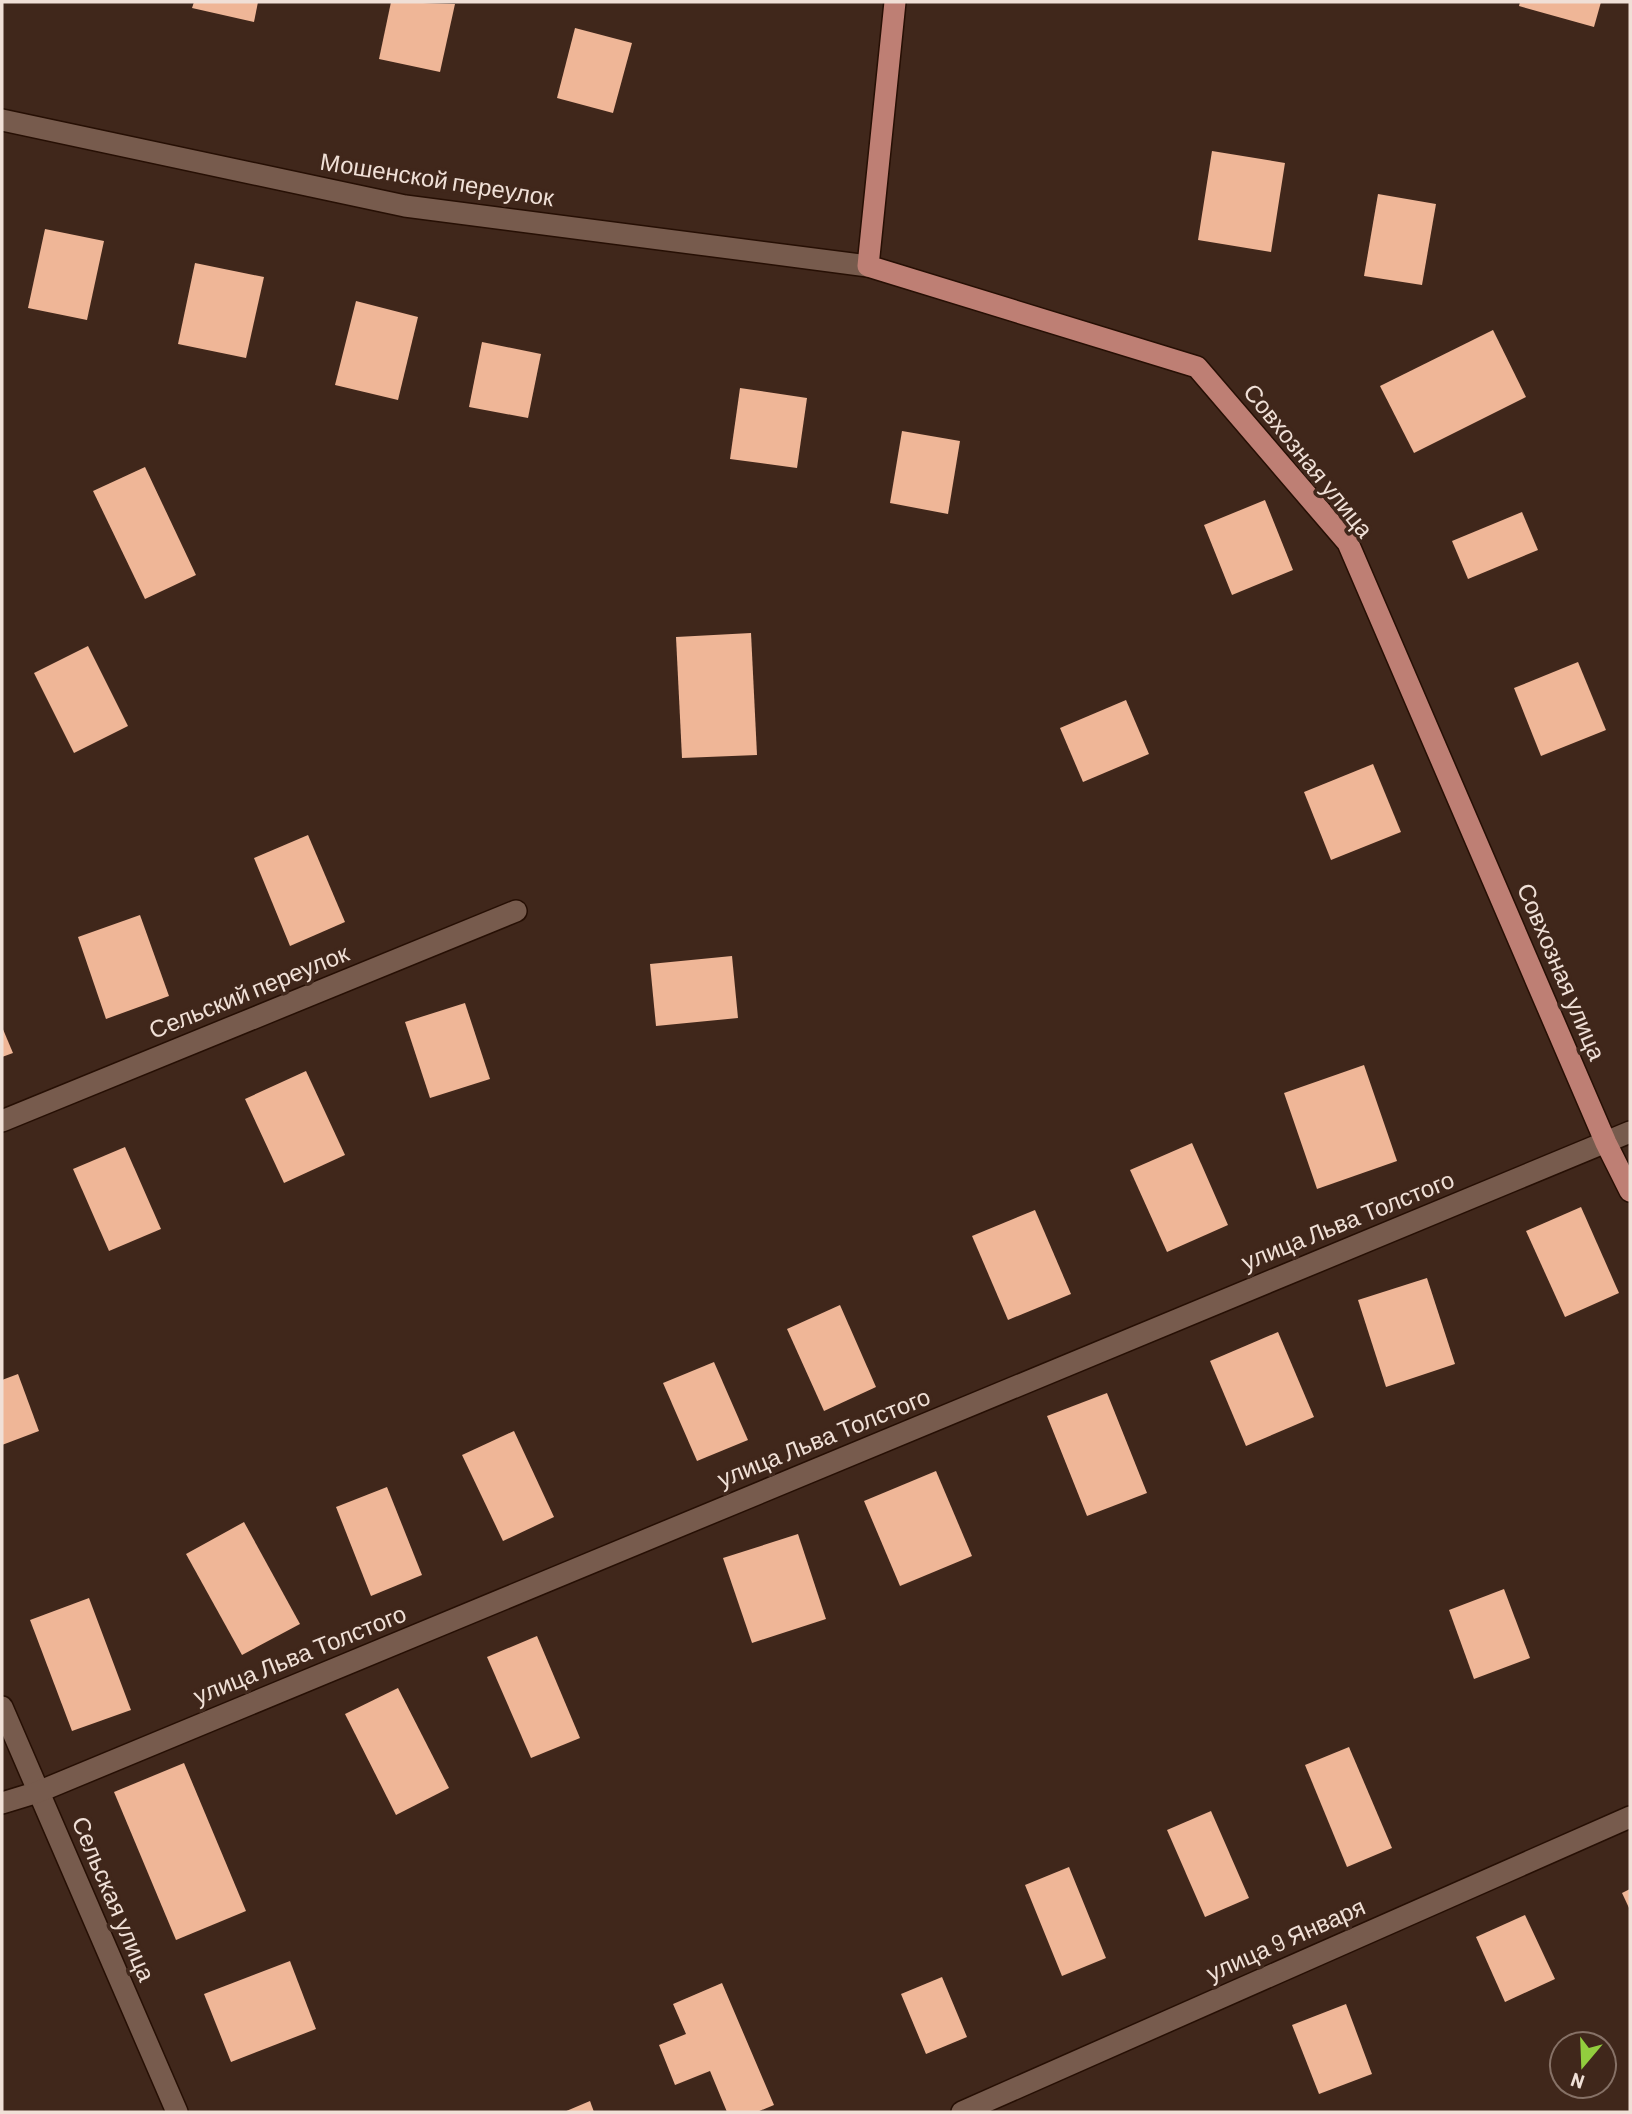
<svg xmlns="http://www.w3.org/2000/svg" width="1632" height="2114" font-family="Barlow,sans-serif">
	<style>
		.building { fill: #efb697 }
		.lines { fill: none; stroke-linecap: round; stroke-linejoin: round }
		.minor-casing { stroke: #260f04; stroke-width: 24 }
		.major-casing { stroke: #260f04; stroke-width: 24 }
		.minor { stroke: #775b4d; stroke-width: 21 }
		.major { stroke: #be7f74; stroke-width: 21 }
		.labels { text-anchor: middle; stroke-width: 7; stroke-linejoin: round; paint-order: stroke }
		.street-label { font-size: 24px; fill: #f0e0d7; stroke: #40271b }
	</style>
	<rect width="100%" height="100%" fill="#40271b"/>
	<g class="building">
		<polygon points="194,2 258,2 254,22 192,8"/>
		<polygon points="391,2 455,4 440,72 379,59"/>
		<polygon points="1520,2 1601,2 1594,27 1519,6"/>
		<polygon points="575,28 632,43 613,113 557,98"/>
		<polygon points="1212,151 1285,163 1271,252 1198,240"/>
		<polygon points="1378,194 1436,204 1422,285 1364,276"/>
		<polygon points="45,229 104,241 87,320 28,308"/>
		<polygon points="195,263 264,277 246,358 178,344"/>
		<polygon points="356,301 418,317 398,400 335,385"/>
		<polygon points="1493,330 1526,397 1414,453 1380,386"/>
		<polygon points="482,342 541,354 528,418 469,407"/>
		<polygon points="740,388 807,398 797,468 730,459"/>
		<polygon points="902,431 960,441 948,514 890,503"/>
		<polygon points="145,467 196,575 145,599 93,491"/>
		<polygon points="1265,500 1293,570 1232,595 1204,525"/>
		<polygon points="1522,512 1538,550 1468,579 1452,541"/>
		<polygon points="751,633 757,755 682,758 676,637"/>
		<polygon points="88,646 128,726 74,753 34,673"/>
		<polygon points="1578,662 1606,730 1541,756 1514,688"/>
		<polygon points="1126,700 1149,754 1083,782 1060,728"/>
		<polygon points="1373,764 1401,832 1331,860 1304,792"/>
		<polygon points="308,835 345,922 290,946 254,858"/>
		<polygon points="140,915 169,996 106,1019 78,937"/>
		<polygon points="732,956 738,1018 656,1026 650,964"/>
		<polygon points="465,1003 490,1079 430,1098 405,1022"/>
		<polygon points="2,1027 13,1053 2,1057"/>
		<polygon points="1364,1065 1397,1161 1317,1189 1284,1093"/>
		<polygon points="306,1071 345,1155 284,1183 245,1099"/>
		<polygon points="1192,1143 1228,1225 1167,1252 1130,1170"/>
		<polygon points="125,1147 161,1229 109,1251 73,1169"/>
		<polygon points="1581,1207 1619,1293 1565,1317 1526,1231"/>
		<polygon points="1035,1210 1071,1294 1008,1320 972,1236"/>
		<polygon points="1427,1278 1455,1364 1386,1387 1358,1300"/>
		<polygon points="840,1305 876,1387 824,1411 787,1329"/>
		<polygon points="1278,1332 1314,1417 1246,1446 1210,1361"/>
		<polygon points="714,1362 748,1440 697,1461 663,1383"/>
		<polygon points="18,1374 39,1431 2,1445 2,1380"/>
		<polygon points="1107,1393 1147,1493 1087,1516 1047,1416"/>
		<polygon points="514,1431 554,1517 503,1541 462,1455"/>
		<polygon points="936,1471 972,1556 900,1586 864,1501"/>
		<polygon points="387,1487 422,1575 371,1596 336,1507"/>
		<polygon points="244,1522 300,1624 242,1655 186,1554"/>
		<polygon points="798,1534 826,1619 752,1643 723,1558"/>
		<polygon points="1504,1589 1530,1658 1474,1679 1449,1610"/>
		<polygon points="89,1598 131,1710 72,1731 30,1620"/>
		<polygon points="537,1636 580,1738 531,1758 487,1657"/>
		<polygon points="398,1688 449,1788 396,1815 345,1714"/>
		<polygon points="1349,1747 1392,1848 1347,1867 1305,1765"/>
		<polygon points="184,1763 246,1911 176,1940 114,1792"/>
		<polygon points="1211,1811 1249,1898 1205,1917 1167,1830"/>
		<polygon points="1069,1867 1106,1958 1062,1976 1025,1885"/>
		<polygon points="1630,1889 1630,1910 1622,1893"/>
		<polygon points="1525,1915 1555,1979 1505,2002 1476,1937"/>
		<polygon points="290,1961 316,2029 231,2062 204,1994"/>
		<polygon points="942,1977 967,2037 926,2054 901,1994"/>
		<polygon points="722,1983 774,2105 757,2112 727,2112 710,2071 675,2085 659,2045 686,2034 673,2004"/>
		<polygon points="1346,2004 1372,2074 1319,2094 1292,2025"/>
		<polygon points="590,2101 594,2112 564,2112"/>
	</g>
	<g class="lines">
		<g class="minor-casing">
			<g id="minor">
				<polyline points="2,120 405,206 868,266"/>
				<polyline points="2,1121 516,911"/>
				<polyline points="2,1707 177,2112"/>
				<polyline points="2,1803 38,1792 1630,1132"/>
				<polyline points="962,2112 1630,1817"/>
			</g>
		</g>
		<g class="major-casing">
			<polyline id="major" points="895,2 868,266 1197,367 1348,543 1606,1143 1630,1191"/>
		</g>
		<use href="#minor" class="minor"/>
		<use href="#major" class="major"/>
	</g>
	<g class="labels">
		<g class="street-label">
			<text transform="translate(437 180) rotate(9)" y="8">Мошенской переулок</text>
			<text transform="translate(1308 461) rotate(51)" y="8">Совхозная улица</text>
			<text transform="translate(1561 972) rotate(67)" y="8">Совхозная улица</text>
			<text transform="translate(249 992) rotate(-22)" y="8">Сельский переулок</text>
			<text transform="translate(1348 1221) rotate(-22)" y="8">улица Льва Толстого</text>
			<text transform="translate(824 1438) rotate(-22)" y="8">улица Льва Толстого</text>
			<text transform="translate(300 1655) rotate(-22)" y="8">улица Льва Толстого</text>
			<text transform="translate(113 1899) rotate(67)" y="8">Сельская улица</text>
			<text transform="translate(1286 1940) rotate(-24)" y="8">улица 9 Января</text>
		</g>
	</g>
	<rect width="1632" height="2114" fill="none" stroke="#f0e0d7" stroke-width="7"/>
	<g transform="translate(1583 2065) rotate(199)"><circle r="33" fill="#40271b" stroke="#867166" stroke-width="2"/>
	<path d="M0-5L12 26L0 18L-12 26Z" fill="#92cd3e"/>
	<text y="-10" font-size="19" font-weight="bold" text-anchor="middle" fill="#f0e0d7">N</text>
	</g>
</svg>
